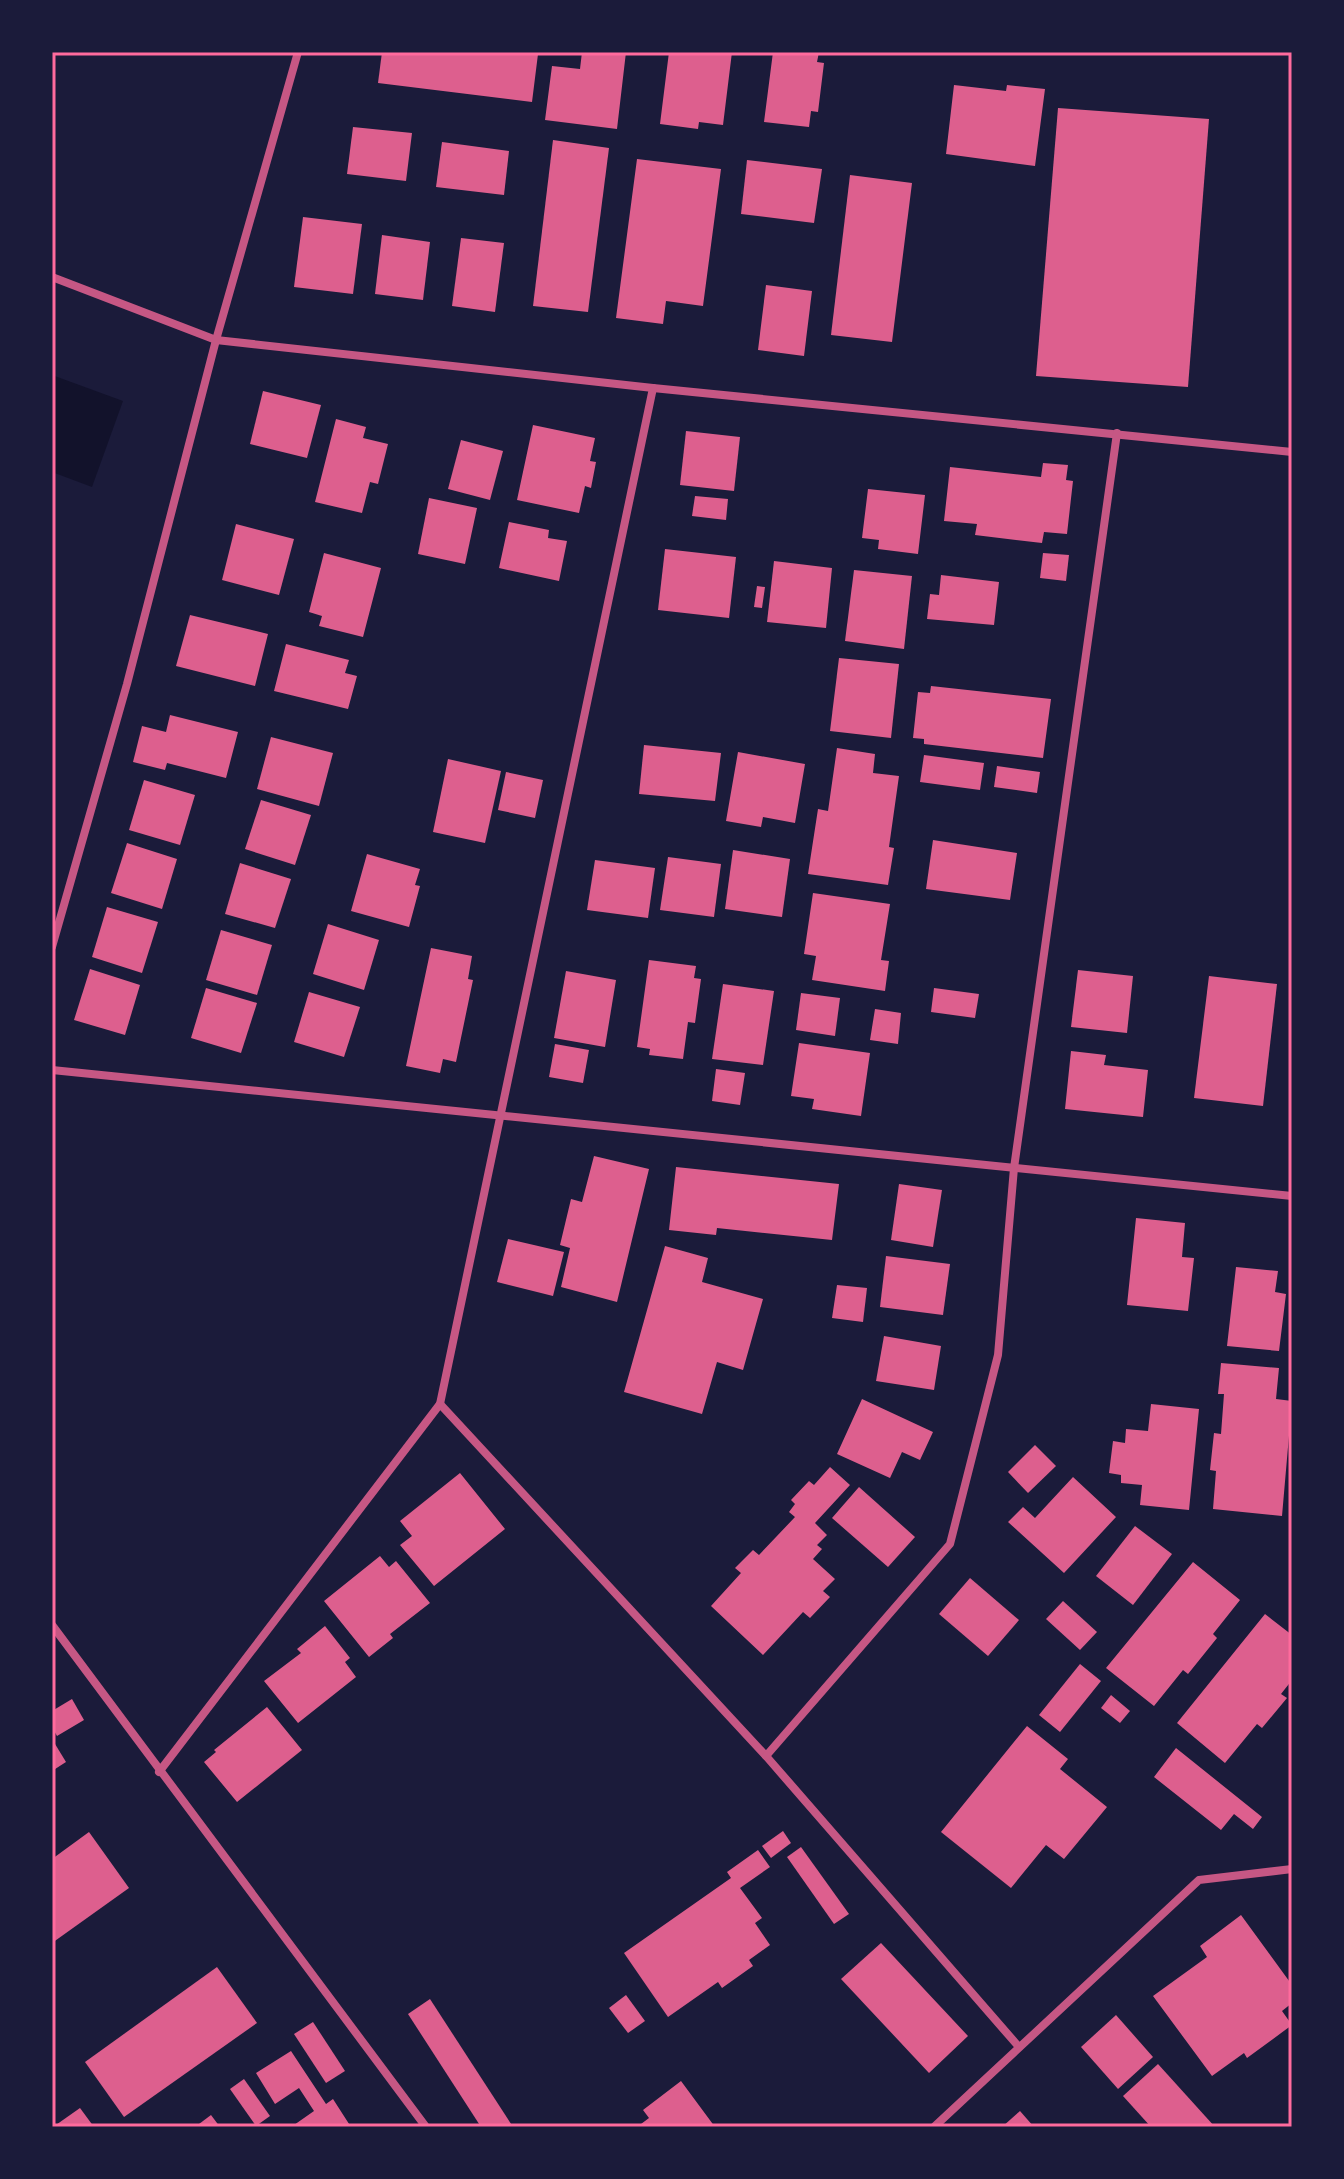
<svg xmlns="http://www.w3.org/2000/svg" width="1344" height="2179" font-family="Literata,serif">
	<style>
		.water { fill: #12122b }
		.building { fill: #dd5f8e }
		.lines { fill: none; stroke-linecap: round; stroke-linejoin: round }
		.minor { stroke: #c65784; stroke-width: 8 }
		.neatline { fill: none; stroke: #ff6b9d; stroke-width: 3 }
	</style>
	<rect width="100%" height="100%" fill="#1b1b3a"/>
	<polygon class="water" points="52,375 123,401 92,487 52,472"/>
	<g class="building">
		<polygon points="382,52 538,54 532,102 378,83"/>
		<polygon points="582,52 626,52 617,129 545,120 552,66 580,69"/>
		<polygon points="669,52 732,52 723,125 699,122 698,129 660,124"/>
		<polygon points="773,52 819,52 817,62 824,63 818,112 811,111 809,127 764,122"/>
		<polygon points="954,85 1006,91 1007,85 1045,89 1035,166 946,154"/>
		<polygon points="1058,108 1209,119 1188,387 1036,376"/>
		<polygon points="353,127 412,133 406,181 347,174"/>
		<polygon points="553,140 609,148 588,312 533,306"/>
		<polygon points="442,142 509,151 504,195 436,187"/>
		<polygon points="637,159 721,169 703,306 666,301 663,324 616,318"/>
		<polygon points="747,160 822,169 814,223 741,214"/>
		<polygon points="850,175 912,183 892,342 831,335"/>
		<polygon points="303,217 362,224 353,294 294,287"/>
		<polygon points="382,235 430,242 423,300 375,294"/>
		<polygon points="461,238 504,243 495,312 452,306"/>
		<polygon points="766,285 812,291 804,356 758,350"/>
		<polygon points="263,391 321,405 307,458 250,444"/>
		<polygon points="336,419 366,427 363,438 388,444 378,484 370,482 362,513 315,502"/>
		<polygon points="533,425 595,438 590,461 596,462 591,488 585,486 579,513 517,500"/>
		<polygon points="686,431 740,437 734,491 680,485"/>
		<polygon points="461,440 503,451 490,500 448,489"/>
		<polygon points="1043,463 1068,465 1066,480 1073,481 1067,534 1044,532 1042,543 975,535 977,524 944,521 950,467 1041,477"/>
		<polygon points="868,489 925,495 918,554 878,549 879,540 862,538"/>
		<polygon points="695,496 728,499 726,520 692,516"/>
		<polygon points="429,498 477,508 465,564 418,554"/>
		<polygon points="509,522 549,530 548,538 567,541 559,581 499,568"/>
		<polygon points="236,524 294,539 279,595 222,580"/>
		<polygon points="665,549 736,557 729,618 658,610"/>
		<polygon points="324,553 381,568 363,637 319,626 322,616 309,612"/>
		<polygon points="1043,553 1069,555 1066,581 1040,578"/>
		<polygon points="774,561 832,568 826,628 767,622"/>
		<polygon points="854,570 912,576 904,649 845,641"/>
		<polygon points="941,575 999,582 994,625 927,619 930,594 939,595"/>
		<polygon points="757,586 765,587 762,608 754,607"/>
		<polygon points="190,615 268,634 255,686 176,666"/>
		<polygon points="286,644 349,660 345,673 357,676 348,709 274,691"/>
		<polygon points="839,658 899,664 891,738 830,731"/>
		<polygon points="931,686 1051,699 1043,758 924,744 924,739 913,738 918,692 930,693"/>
		<polygon points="170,715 238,732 226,778 167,763 165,770 133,762 142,726 166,732"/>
		<polygon points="271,737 333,753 319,806 257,789"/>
		<polygon points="644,745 721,753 715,801 639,794"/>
		<polygon points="837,748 875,754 873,773 899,776 889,847 894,848 888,885 808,874 818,809 828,811"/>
		<polygon points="738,752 805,764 795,823 763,817 761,827 726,821"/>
		<polygon points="924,755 984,763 980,790 920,782"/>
		<polygon points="448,759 501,771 485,843 433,832"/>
		<polygon points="997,766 1040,772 1037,793 994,787"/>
		<polygon points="506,772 543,780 535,818 498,810"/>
		<polygon points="144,780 195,795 180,845 129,830"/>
		<polygon points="261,800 311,815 295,865 245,849"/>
		<polygon points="933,840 1017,853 1010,900 926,889"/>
		<polygon points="127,843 177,859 162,909 111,893"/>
		<polygon points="733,850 790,859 782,917 725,909"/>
		<polygon points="367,854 420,869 415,885 420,886 409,927 351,911"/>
		<polygon points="668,857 721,864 714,917 660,910"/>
		<polygon points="595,860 655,868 648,918 587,910"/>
		<polygon points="240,863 291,879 275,928 225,914"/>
		<polygon points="813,893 890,904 881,960 889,961 885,991 812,980 816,956 804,954"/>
		<polygon points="107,907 158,922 142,973 92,957"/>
		<polygon points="328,924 379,940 364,990 313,974"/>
		<polygon points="221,930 272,945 257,995 206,980"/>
		<polygon points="431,948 472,956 468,979 473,980 456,1062 443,1059 440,1073 406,1066"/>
		<polygon points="649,960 696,966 694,978 701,979 695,1023 688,1022 683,1059 649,1055 650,1049 637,1047"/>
		<polygon points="90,969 140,985 125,1035 74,1020"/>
		<polygon points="1078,970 1133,976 1127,1033 1071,1027"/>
		<polygon points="566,971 616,980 605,1047 554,1038"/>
		<polygon points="1209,976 1277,984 1263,1106 1194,1098"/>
		<polygon points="723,984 774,991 763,1065 712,1059"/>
		<polygon points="206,988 257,1003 241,1053 191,1038"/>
		<polygon points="934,988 979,994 975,1018 931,1012"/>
		<polygon points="309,992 360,1007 344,1057 294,1042"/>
		<polygon points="801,993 840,998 835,1036 796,1030"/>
		<polygon points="875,1009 901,1013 898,1044 870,1040"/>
		<polygon points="799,1043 870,1053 861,1116 812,1109 814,1099 791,1096"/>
		<polygon points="555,1044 589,1050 583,1083 549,1077"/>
		<polygon points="1071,1051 1106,1055 1104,1065 1148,1070 1143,1117 1065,1109"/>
		<polygon points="716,1069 745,1073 740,1105 712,1101"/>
		<polygon points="594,1156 649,1169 617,1302 561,1287 570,1248 560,1245 571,1199 582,1202"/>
		<polygon points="676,1167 839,1184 832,1240 717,1228 716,1235 669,1230"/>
		<polygon points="899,1184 942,1190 933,1247 891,1240"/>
		<polygon points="1136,1218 1185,1223 1182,1257 1194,1258 1188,1311 1127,1305"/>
		<polygon points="508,1239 564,1252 553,1296 497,1282"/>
		<polygon points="665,1246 708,1258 702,1282 763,1299 743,1370 717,1362 702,1414 624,1392"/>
		<polygon points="886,1256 950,1264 943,1315 880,1307"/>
		<polygon points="1236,1267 1278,1271 1275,1292 1286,1294 1279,1351 1227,1346"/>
		<polygon points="837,1285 867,1288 863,1322 832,1318"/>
		<polygon points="884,1336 941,1346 934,1390 876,1381"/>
		<polygon points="1221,1363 1279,1368 1276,1399 1292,1401 1282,1516 1213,1509 1216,1471 1210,1470 1214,1433 1221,1434 1224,1394 1218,1394"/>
		<polygon points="862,1399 933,1432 920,1460 902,1452 890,1478 837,1454"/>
		<polygon points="1151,1404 1199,1409 1189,1510 1140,1505 1142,1485 1121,1483 1121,1475 1109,1473 1113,1441 1125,1443 1126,1429 1148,1431"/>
		<polygon points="1035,1445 1056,1466 1028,1493 1008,1472"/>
		<polygon points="830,1467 850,1485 815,1523 827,1535 817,1545 822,1549 813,1559 835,1579 823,1591 830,1597 810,1618 803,1612 763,1655 711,1606 741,1573 735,1568 753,1550 759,1555 795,1517 789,1512 795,1504 791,1500 809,1481 814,1485"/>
		<polygon points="460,1473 505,1529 434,1586 400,1545 412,1536 400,1521"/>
		<polygon points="1073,1477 1116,1517 1064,1573 1008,1522 1023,1507 1035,1518"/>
		<polygon points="859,1487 915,1537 888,1567 832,1518"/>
		<polygon points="1135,1526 1172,1554 1133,1605 1096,1576"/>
		<polygon points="380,1556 389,1567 396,1561 430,1603 390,1634 393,1638 369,1657 324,1601"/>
		<polygon points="1193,1562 1240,1600 1213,1634 1217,1638 1188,1674 1183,1670 1154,1706 1106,1668"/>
		<polygon points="970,1578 1019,1620 988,1656 939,1614"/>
		<polygon points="1063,1601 1097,1632 1080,1650 1046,1619"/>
		<polygon points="1265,1614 1292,1635 1292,1680 1281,1694 1287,1698 1262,1728 1257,1724 1225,1763 1177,1723"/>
		<polygon points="325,1626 350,1658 345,1662 356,1677 298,1723 264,1681 301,1653 297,1649"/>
		<polygon points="1080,1664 1101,1681 1060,1732 1039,1715"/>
		<polygon points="1111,1695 1130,1711 1120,1723 1101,1708"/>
		<polygon points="72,1699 84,1720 57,1736 52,1727 52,1711"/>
		<polygon points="267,1707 302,1750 237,1802 204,1762 216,1752 214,1750"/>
		<polygon points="1027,1726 1068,1759 1060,1769 1107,1807 1064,1859 1046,1845 1011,1888 941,1832"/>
		<polygon points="52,1739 66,1762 52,1771"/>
		<polygon points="1176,1748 1262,1817 1253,1829 1234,1814 1221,1830 1154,1777"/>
		<polygon points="783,1831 791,1843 771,1858 762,1846"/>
		<polygon points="89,1832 129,1888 52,1943 52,1859"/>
		<polygon points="801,1847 849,1914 834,1924 787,1857"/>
		<polygon points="758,1850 770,1867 740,1888 762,1918 755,1923 770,1945 749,1960 753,1966 722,1988 718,1982 668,2017 624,1953 731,1878 727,1872"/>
		<polygon points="1241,1915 1292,1985 1292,2003 1282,2011 1292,2025 1247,2058 1244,2053 1212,2076 1153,1996 1207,1957 1200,1946"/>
		<polygon points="881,1943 968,2036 929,2073 841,1979"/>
		<polygon points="217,1967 257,2023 124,2117 85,2062"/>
		<polygon points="626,1995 645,2021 628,2033 609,2008"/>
		<polygon points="430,1999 513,2127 481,2127 408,2014"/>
		<polygon points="1116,2015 1153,2057 1118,2089 1081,2047"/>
		<polygon points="313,2022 345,2071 326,2083 294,2034"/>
		<polygon points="291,2051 326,2104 333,2099 351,2127 295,2127 294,2125 314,2111 299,2088 275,2104 256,2073"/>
		<polygon points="1158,2064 1215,2127 1151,2127 1123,2096"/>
		<polygon points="244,2079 270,2116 256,2126 230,2089"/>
		<polygon points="681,2081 715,2127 637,2127 649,2118 643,2110"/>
		<polygon points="80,2108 94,2127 53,2127"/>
		<polygon points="1020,2111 1034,2127 1002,2127"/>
		<polygon points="211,2115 220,2127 195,2127"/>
	</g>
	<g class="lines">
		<g class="minor">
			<polyline points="52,277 216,340 653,388 1292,452"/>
			<polyline points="52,947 127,684 216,340 298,52"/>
			<polyline points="52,1070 1292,1196"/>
			<polyline points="440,1404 766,1756 1019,2047"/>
			<polyline points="52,1625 426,2127"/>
			<polyline points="766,1756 950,1544 998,1355 1014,1168 1117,433"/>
			<polyline points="159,1772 440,1404 653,388"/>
			<polyline points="934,2127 1199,1880 1292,1869"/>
		</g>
	</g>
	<rect width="1344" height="2179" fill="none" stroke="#1b1b3a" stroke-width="108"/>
	<rect x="54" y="54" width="1236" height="2071" class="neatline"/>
</svg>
